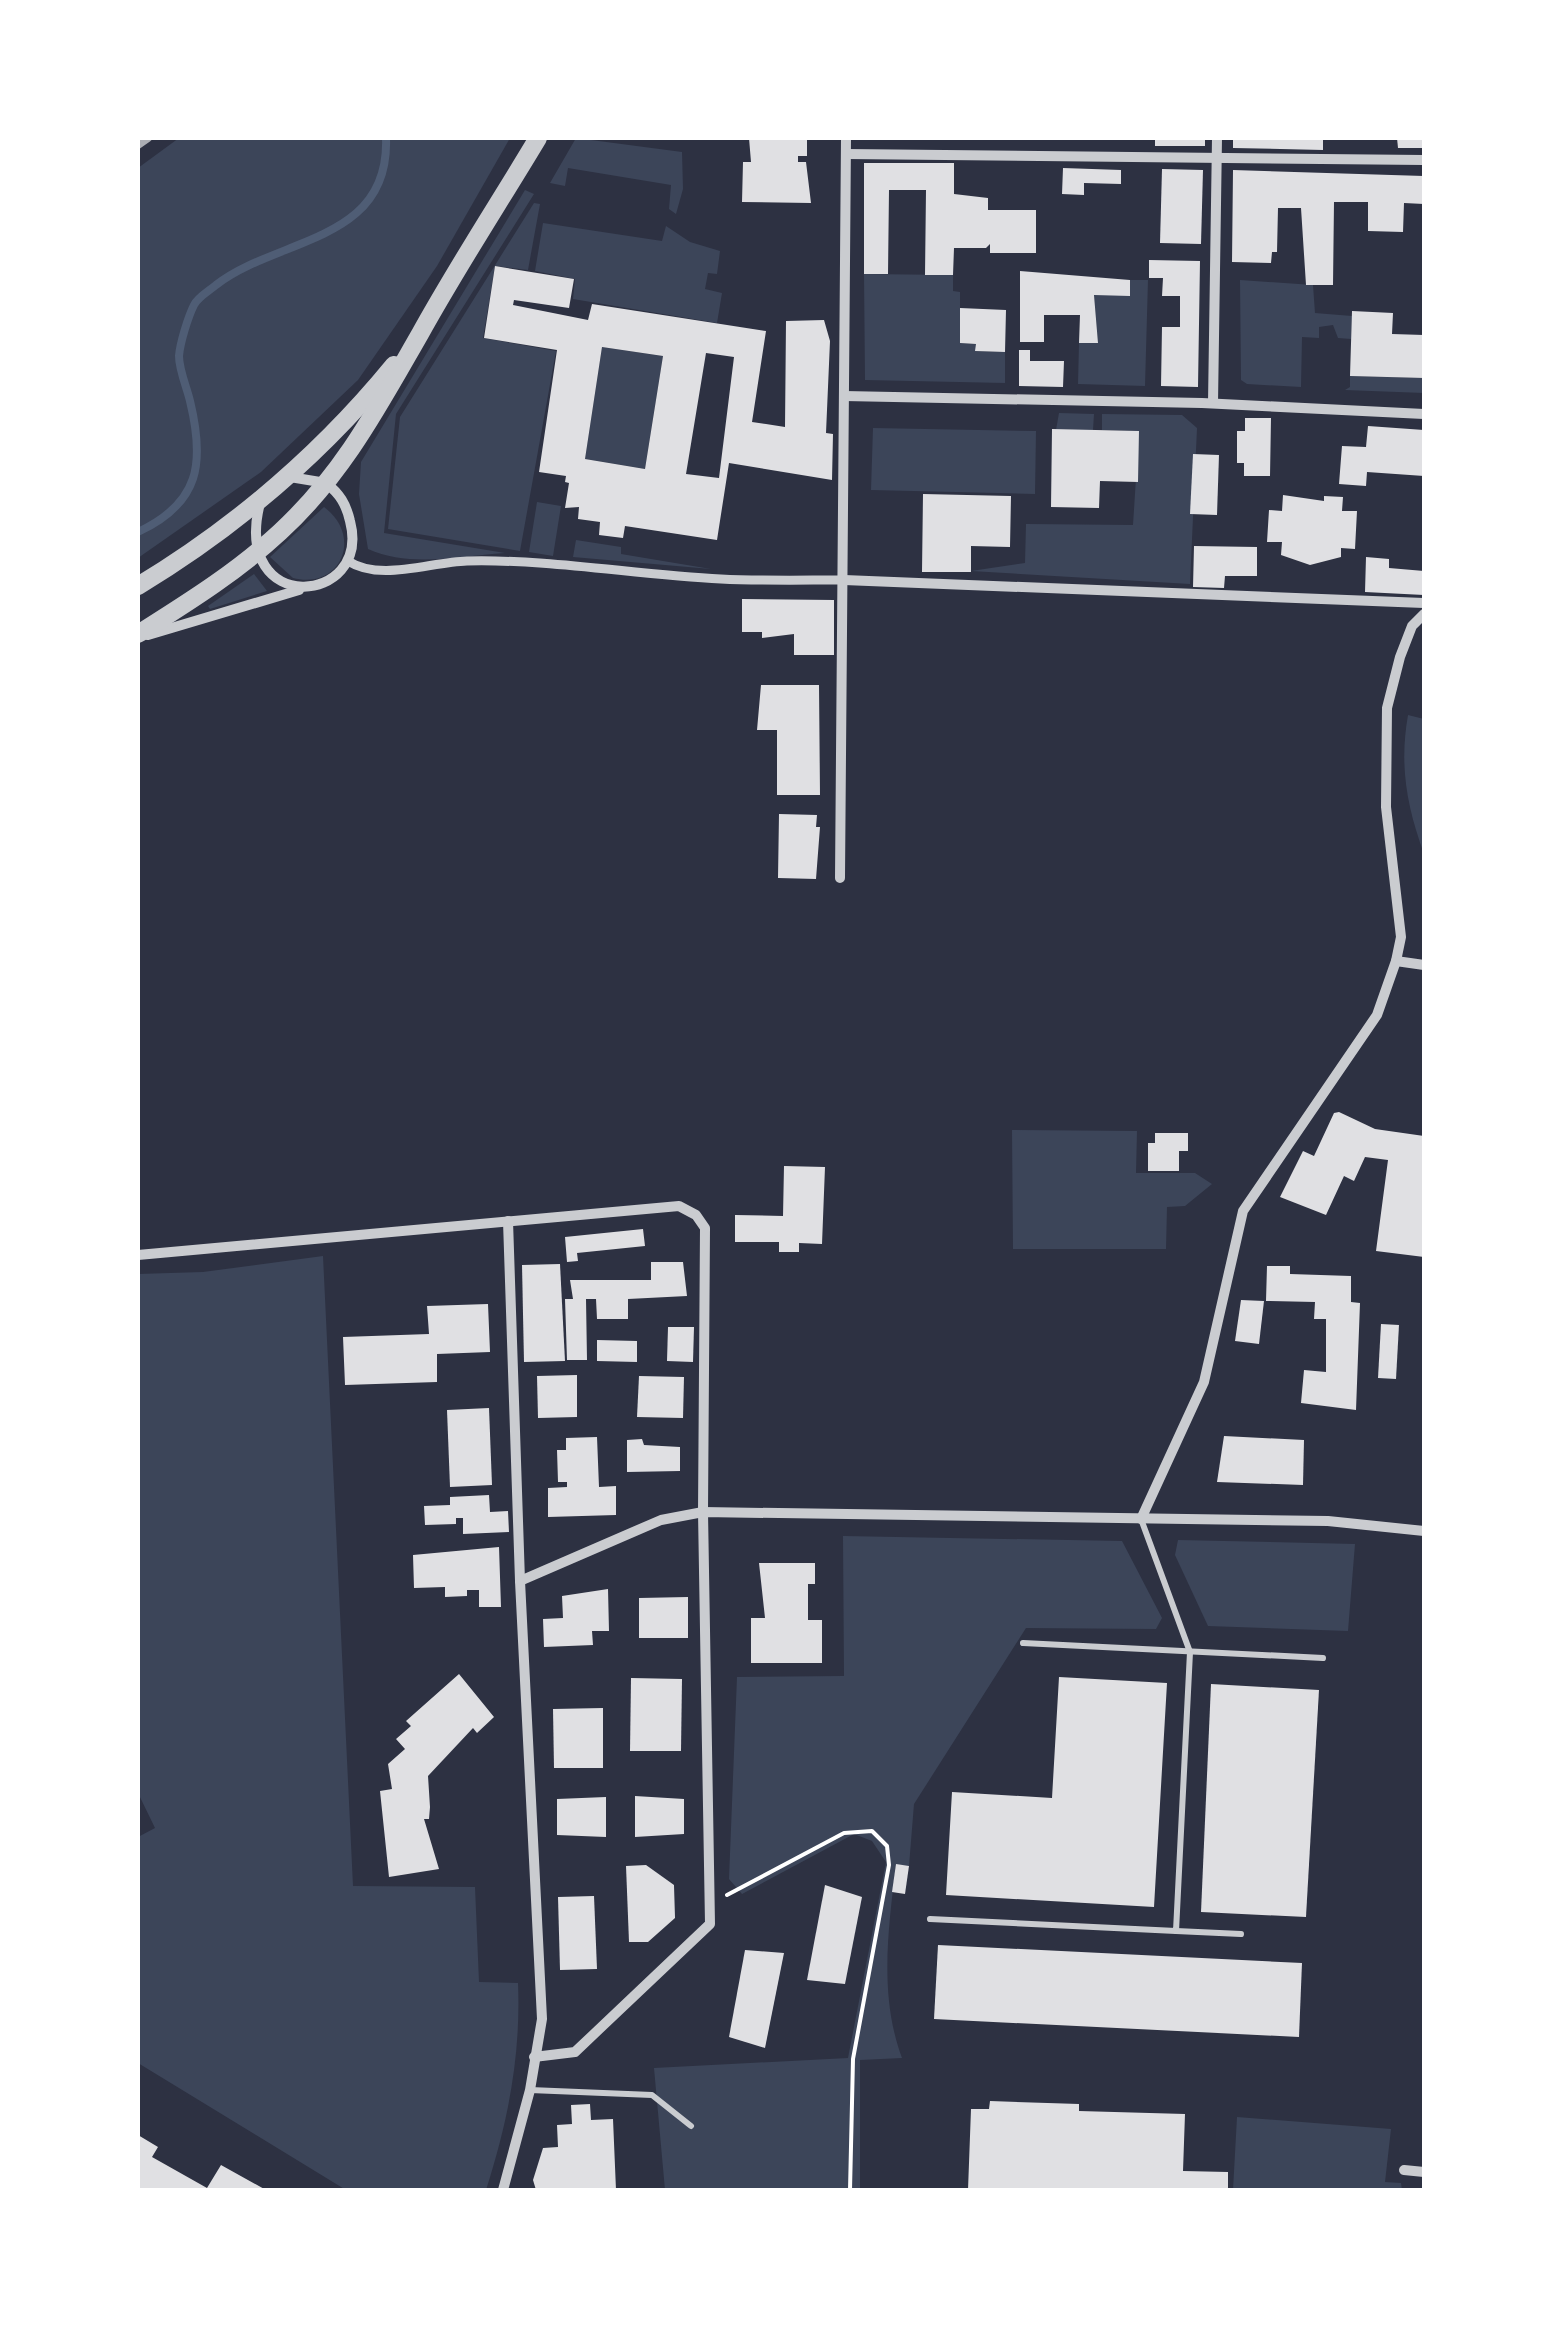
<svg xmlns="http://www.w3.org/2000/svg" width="1562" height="2328" font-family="'Source Sans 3',sans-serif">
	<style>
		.green { fill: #3c4559 }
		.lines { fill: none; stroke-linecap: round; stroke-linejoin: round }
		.stream { stroke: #4f5d75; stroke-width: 8 }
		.building { fill: #e0e0e3; fill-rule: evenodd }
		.path { stroke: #fff; stroke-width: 4 }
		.service { stroke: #caccd0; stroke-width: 6 }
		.pedestrian { stroke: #caccd0; stroke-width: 9 }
		.minor { stroke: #caccd0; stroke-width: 10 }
		.tertiary { stroke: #caccd0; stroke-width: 18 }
		.rail { stroke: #abadb3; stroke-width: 8 }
	</style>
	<rect width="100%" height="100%" fill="#2d3142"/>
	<g class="green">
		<polygon points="179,138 510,138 437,266 358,380 261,472 138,558 138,168"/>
		<polygon points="576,138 682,152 683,189 676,214 669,209 671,185 568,168 565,186 550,183"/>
		<path d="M525,190L534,194L396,414L384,533L505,553C459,556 410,568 368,549L359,494L361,462Z"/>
		<polygon points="534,203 540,204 528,270 495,266 483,338 556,351 520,551 388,529 400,417"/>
		<polygon points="543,223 662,241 666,226 690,242 720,251 717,274 708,273 705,289 722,293 717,323 573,299 575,279 535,271"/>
		<polygon points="864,274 953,275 953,291 960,292 960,343 976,344 976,351 1005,352 1005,383 865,380"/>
		<polygon points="1130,280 1148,280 1145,386 1078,384 1079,343 1098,343 1094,295 1130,295"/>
		<polygon points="1240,280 1313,285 1315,313 1352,316 1351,339 1338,338 1333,325 1319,327 1319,338 1302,337 1301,387 1247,384 1241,380"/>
		<polygon points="602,347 663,356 645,469 585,459"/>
		<polygon points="1350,376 1424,378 1424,393 1345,390 1350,387"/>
		<polygon points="1059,413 1094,414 1093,430 1056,430"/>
		<polygon points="1102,414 1182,415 1197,428 1190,584 971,571 1025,563 1026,524 1133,525 1139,431 1102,430"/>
		<polygon points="873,428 1036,431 1035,494 871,490"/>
		<polygon points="537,502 561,506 553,556 529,552"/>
		<path d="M324,507C364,537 340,590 293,578L270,557Z"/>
		<polygon points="576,540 621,547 621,554 711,569 573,557"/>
		<polygon points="254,574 267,591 210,609 208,606"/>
		<path d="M1408,715L1424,719V854C1407,807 1399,766 1408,715Z"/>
		<polygon points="1012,1130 1137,1131 1136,1173 1195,1173 1212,1184 1185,1206 1167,1207 1166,1249 1013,1249"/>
		<path d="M323,1256L353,1886L475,1887L479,1982L518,1983C521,2056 508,2121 486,2190H346L138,2063V1837L155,1828L138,1793V1274L203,1272Z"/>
		<path d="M843,1536L1122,1541L1162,1618L1156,1629L1026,1628L914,1804L909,1866L896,1865C888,1930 879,1996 902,2058L860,2060V2190H665L654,2068L848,2058L886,1862L872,1841L854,1834L742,1894L729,1879L737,1677L844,1676Z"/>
		<polygon points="1178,1540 1355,1544 1348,1631 1208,1626 1175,1555"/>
		<polygon points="1237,2117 1391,2129 1385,2182 1401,2183 1402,2190 1233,2190"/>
	</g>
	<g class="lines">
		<path class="stream" d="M138,532C200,503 205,463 190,401C187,388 179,370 179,356C180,343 188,317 194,305C198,297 209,291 216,285C278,237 390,243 386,138"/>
	</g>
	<g class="building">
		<polygon points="749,138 807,138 807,156 798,156 798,162 806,162 811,203 742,202 743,162 751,162"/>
		<rect x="1155" y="138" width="50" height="8"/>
		<polygon points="1233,138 1323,138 1323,150 1233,148"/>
		<polygon points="1397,138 1424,138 1424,148 1398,148"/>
		<polygon points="864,163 954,163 954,194 988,198 988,210 1036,210 1036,253 990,253 990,244 986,248 954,248 953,275 925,275 926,190 889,190 888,274 864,274"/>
		<polygon points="1063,168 1121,170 1121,184 1084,183 1084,195 1062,194"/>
		<polygon points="1162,169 1203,170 1201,244 1160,243"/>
		<polygon points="1233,170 1424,176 1424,204 1404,203 1403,232 1368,231 1368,202 1334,202 1333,285 1306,285 1301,208 1278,208 1277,252 1272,252 1271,263 1232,262"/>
		<polygon points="1149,260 1200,261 1198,387 1161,386 1162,327 1180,327 1180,296 1162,296 1163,278 1149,278"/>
		<path d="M495,266L574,279L569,308L514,300L513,305L588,320L592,304L766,331L752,422L766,424L785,427L786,321L824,320L830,341L826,433L833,434L832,480L729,463L717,540L625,526L623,538L599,535L600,522L578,519L579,507L565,508L569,483L565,482L566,476L539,472L557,350L484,338ZM602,347L663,356L645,469L585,459ZM706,353L734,357L719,478L686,474Z"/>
		<polygon points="1020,271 1130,280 1130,296 1094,295 1098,343 1079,343 1080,315 1044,315 1044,342 1020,342"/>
		<polygon points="960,308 1006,310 1005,352 975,351 976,344 960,343"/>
		<polygon points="1352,311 1393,313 1392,334 1424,335 1424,378 1350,376"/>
		<polygon points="1019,350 1030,350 1030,361 1064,361 1063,387 1019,386"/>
		<polygon points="1245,418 1271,418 1270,476 1244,476 1244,463 1237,463 1237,431 1245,431"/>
		<polygon points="1368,426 1424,430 1424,476 1367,472 1366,486 1339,484 1342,446 1366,447"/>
		<polygon points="1052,429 1139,431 1138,482 1100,481 1099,508 1051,507"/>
		<polygon points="1193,454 1219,455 1217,515 1190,514"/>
		<polygon points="923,494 1011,496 1010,547 971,546 971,572 922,572"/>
		<polygon points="1283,495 1324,501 1324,496 1343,497 1342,511 1357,511 1355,549 1341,548 1341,557 1310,565 1281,555 1282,542 1267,542 1269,510 1282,511"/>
		<polygon points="1194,546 1257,547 1257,576 1225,576 1224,588 1193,587"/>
		<polygon points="1366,557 1389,559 1389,568 1424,571 1424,595 1365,592"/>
		<polygon points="742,599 834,600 834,655 794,655 794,634 762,638 762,632 742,632"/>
		<polygon points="761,685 819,685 820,795 777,795 777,730 757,730"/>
		<polygon points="779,814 817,815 816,827 820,827 816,879 778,878"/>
		<polygon points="1339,1112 1375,1129 1424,1136 1424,1257 1376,1251 1388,1160 1365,1157 1354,1181 1344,1176 1326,1215 1280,1197 1303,1151 1314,1156 1334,1113"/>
		<polygon points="1155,1133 1188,1133 1188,1151 1179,1151 1179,1171 1148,1171 1148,1143 1155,1143"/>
		<polygon points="784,1166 825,1167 822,1244 799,1243 799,1252 779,1252 779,1242 735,1242 735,1215 783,1216"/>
		<polygon points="643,1229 645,1246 577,1253 578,1261 567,1262 565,1237"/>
		<polygon points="651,1262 683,1262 687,1296 628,1299 628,1319 597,1319 596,1299 586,1299 587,1360 567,1360 565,1299 573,1299 570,1280 651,1280"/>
		<polygon points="560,1264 565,1361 524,1362 522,1265"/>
		<polygon points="1267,1266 1290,1266 1290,1274 1351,1276 1351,1302 1360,1303 1356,1410 1301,1403 1304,1370 1326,1372 1326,1319 1314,1319 1315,1302 1266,1301"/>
		<polygon points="1241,1300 1264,1301 1259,1344 1235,1341"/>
		<polygon points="488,1304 490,1352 437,1354 437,1382 345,1385 343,1337 429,1334 427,1306"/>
		<polygon points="1381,1324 1399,1325 1396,1379 1378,1378"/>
		<polygon points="668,1327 694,1327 693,1362 667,1361"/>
		<polygon points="597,1340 637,1341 637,1362 597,1361"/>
		<polygon points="577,1375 577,1417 538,1418 537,1376"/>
		<polygon points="639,1376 684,1377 683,1418 637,1417"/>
		<polygon points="489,1408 492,1485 450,1487 447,1410"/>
		<polygon points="1224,1436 1304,1440 1303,1485 1217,1482"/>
		<polygon points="597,1437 599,1487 616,1486 616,1515 548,1517 548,1488 567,1487 567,1482 558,1482 557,1450 566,1450 566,1438"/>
		<polygon points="642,1439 644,1445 680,1447 680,1471 627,1472 627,1440"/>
		<polygon points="489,1495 490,1512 508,1511 509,1532 463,1534 463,1518 456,1518 456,1524 425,1525 424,1506 450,1505 450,1497"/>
		<polygon points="499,1547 501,1607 479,1607 479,1590 467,1590 467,1596 445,1597 445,1587 414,1588 413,1555"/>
		<polygon points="759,1563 815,1563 815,1584 808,1584 808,1620 822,1620 822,1663 751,1663 751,1618 765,1618"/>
		<polygon points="608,1589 609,1631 592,1631 593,1645 544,1647 543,1619 563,1618 562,1596"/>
		<polygon points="688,1597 688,1638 639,1638 639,1598"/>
		<polygon points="459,1674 494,1717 477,1733 473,1728 428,1776 430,1807 429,1819 424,1819 439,1869 389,1877 380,1791 392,1789 388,1764 405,1749 396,1739 411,1726 406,1721"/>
		<polygon points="1059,1677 1167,1683 1154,1907 946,1895 952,1792 1052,1798"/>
		<polygon points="631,1678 682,1679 681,1751 630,1751"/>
		<polygon points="1211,1684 1319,1690 1306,1917 1201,1912"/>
		<polygon points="603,1708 603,1768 554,1768 553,1709"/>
		<polygon points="635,1796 684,1799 684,1834 635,1837"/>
		<polygon points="606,1797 606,1837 557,1835 557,1799"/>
		<polygon points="896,1864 909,1866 905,1894 892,1892"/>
		<polygon points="646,1865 674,1885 675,1918 648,1942 629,1942 626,1866"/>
		<polygon points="825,1885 862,1897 845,1984 807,1980"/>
		<polygon points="594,1896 597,1969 560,1970 558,1897"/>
		<polygon points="938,1945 1302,1963 1299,2037 934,2019"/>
		<polygon points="745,1950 784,1953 765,2048 729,2037"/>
		<polygon points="990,2101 1079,2104 1079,2111 1185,2114 1183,2171 1228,2172 1228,2190 968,2190 971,2109 989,2109"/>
		<polygon points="590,2104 591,2120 613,2119 616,2190 536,2190 533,2180 543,2148 558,2147 557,2125 572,2124 571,2105"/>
		<polygon points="138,2135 158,2147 152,2157 207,2188 221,2165 266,2190 138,2190"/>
	</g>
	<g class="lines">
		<polyline class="path" points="727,1895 844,1833 872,1831 887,1846 889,1865 853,2059 850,2190"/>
		<g class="service">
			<polyline points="1023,1643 1323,1658"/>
			<polyline points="930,1919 1176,1931 1190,1652 1141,1519"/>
			<polyline points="1176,1931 1241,1934"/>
			<polyline points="530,2090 652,2095 691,2126"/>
		</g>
		<path class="pedestrian" d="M348,561C380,582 430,562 467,561C552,559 636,575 721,579C761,581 803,580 844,580"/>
		<g class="minor">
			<polyline points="846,154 1424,160"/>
			<polyline points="844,396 1202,403 1424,414"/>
			<polyline points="1213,403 1217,138"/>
			<path d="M260,503C231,617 372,606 350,521C346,504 340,494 326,483L290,477"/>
			<polyline points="844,580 1424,603"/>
			<polyline points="148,635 299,590"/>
			<polyline points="840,878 846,138"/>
			<polyline points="1396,961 1424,965"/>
			<polyline points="138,1255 679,1206 696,1215 705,1228 703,1512 710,1924 575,2052 534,2057"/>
			<polyline points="1141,1519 1204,1382 1243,1211 1377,1015 1396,961 1401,937 1386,807 1387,708 1400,657 1412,626 1424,614"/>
			<polyline points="520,1581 661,1520 703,1512 1328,1521 1424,1531"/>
			<polyline points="1404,2170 1424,2172"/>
			<polyline points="503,2190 530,2090 542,2019 520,1581 508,1221"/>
		</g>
		<g class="tertiary">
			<path d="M138,586C234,528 322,453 394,365"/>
			<path d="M138,634C187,603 237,572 280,532C343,474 378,407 420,334C457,267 499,203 538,138"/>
		</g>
		<polyline class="rail" points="138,145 148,138"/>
	</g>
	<rect width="1562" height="2328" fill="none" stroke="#ffffff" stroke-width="280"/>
</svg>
